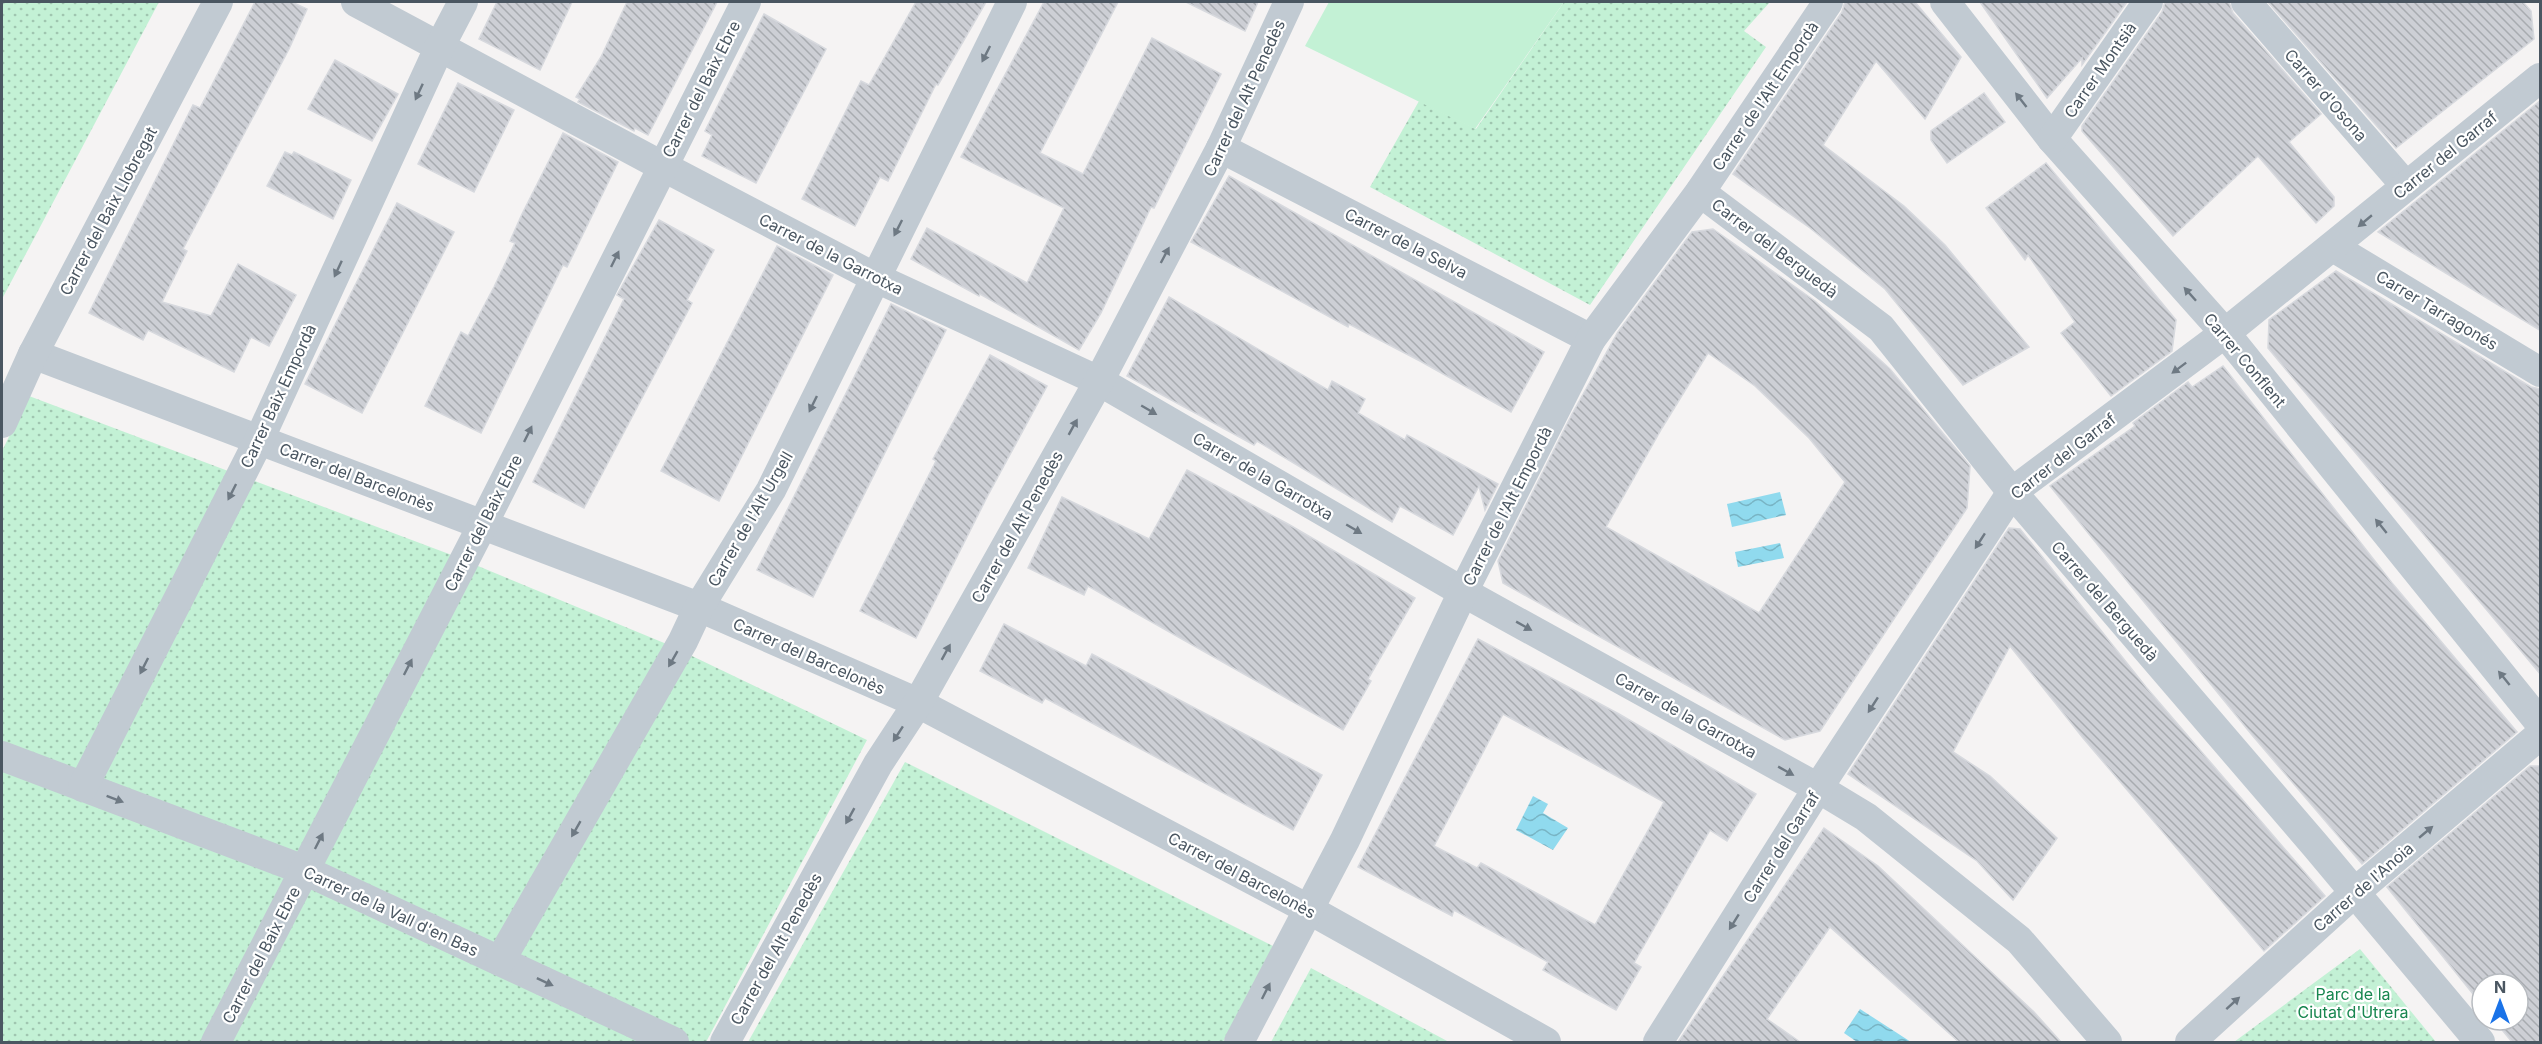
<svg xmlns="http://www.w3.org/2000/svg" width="2542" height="1044" font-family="Inter,sans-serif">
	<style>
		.green { fill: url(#green-dots) }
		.pitch { fill: #c3f1d5 }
		.water { fill: url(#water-waves) }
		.building { fill: url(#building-back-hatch); stroke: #d7d9de; stroke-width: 1.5; fill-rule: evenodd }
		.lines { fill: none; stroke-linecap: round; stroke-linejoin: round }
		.street { stroke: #c1cad2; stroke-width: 30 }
		.oneway { fill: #6e7983 }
		.labels { text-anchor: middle; stroke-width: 4.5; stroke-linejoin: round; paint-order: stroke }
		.street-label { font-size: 16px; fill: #4a5661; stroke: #fff }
		.park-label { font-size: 16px; fill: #17864f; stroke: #fff }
	</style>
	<defs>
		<pattern id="green-dots" width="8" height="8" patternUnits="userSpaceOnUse" patternTransform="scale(1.5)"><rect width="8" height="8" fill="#c3f1d5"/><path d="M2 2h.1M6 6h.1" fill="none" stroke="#a0c6b0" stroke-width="1.8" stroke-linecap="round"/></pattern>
		<pattern id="water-waves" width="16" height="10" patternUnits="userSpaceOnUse" patternTransform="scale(1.5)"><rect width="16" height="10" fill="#90daee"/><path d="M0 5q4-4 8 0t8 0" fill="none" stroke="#78b4c4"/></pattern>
		<pattern id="building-back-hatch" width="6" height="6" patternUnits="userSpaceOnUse" patternTransform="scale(1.5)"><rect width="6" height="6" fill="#cdcfd5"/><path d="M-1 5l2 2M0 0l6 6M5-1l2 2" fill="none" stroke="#a8abb0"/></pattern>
	</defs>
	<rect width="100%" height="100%" fill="#f5f3f3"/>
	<g class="green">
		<polygon points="2,2 159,2 2,299"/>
		<polygon points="1564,2 1770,2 1744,31 1766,47 1590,305 1370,187 1419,101 1476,129"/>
		<polygon points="29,396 449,554 669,645 867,740 706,1042 2,1042 2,451"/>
		<polygon points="905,762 1273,946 1223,1042 748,1042"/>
		<polygon points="2360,949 2436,1042 2234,1042"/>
		<polygon points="1311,968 1449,1042 1271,1042"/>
	</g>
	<polygon class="pitch" points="1329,2 1564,2 1475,129 1305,46"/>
	<g class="water">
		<polygon points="1780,492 1786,515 1732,527 1727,504"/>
		<polygon points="1780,543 1784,558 1738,567 1735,552"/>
		<polygon points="1533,796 1548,804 1543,813 1568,828 1553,850 1516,830"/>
		<polygon points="1860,1009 1911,1042 1857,1042 1844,1033"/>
	</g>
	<g class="building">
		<polygon points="255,2 292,2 307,9 289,49 183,249 187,251 162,302 211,316 238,264 296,295 269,346 251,337 234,372 148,330 143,340 89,313 193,105 200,108"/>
		<polygon points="497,2 572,2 540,70 479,39"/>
		<polygon points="627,2 717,2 648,135 635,128 634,131 578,102 580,99 576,97 601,57"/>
		<polygon points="916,2 986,2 938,85 936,84 888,181 880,177 855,226 802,199 861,81 869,85"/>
		<polygon points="1044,2 1118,2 1040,153 1083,174 1152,38 1221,74 1154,208 1151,207 1101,313 1079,350 980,294 979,296 911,259 927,228 1027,283 1064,208 961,157"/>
		<polygon points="1186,2 1258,2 1245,31"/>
		<polygon points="1845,2 1915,2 1961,57 1925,119 1876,61 1823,145 1904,206 1945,245 2029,347 1963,385 1885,289 1810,228 1733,174 1842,12"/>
		<polygon points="1980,2 2127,2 2082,65 2082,58 2047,98"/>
		<polygon points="2165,2 2229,2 2233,13 2321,114 2289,142 2334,197 2334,206 2316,223 2258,156 2173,236 2082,131 2082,126 2162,12"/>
		<polygon points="2268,2 2523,2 2531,11 2534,39 2396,148"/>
		<polygon points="764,14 826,49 756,183 702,156 712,135 705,131"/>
		<polygon points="335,60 398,94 372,141 308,109"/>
		<polygon points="458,83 514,110 474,192 418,164"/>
		<polygon points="1984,93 2005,122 1947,163 1931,140 1931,131"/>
		<polygon points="2541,100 2541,331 2378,232"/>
		<polygon points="563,133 618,162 567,267 563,265 481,433 425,406 461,332 468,336 494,287 515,243 510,241 522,214"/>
		<polygon points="285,152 292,155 294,152 351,180 333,219 267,186"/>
		<polygon points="2046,163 2176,320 2172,351 2111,396 2061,333 2075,322 2028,255 2025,260 1986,208"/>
		<polygon points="1229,176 1544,352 1511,412 1420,361 1349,324 1348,327 1191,242"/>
		<polygon points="397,203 454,232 362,413 305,384"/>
		<polygon points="659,220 714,250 687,300 692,303 584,508 533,482 624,299 617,295"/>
		<path d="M1713,229L1815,301L1890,369L1970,466L1967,508L1820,731L1785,740L1503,583L1498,561L1572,414L1618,332L1692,232ZM1708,353L1755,386L1809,438L1845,482L1759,613L1606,527L1662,428Z"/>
		<polygon points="777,246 833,275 719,501 661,471"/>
		<polygon points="2336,271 2531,387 2541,389 2541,675 2268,348 2269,320"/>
		<polygon points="1169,297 1328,390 1332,381 1365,399 1358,413 1405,440 1407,435 1498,484 1485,510 1479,486 1453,535 1400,506 1392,522 1257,441 1254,445 1127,376"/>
		<polygon points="891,304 946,330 813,597 757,570"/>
		<polygon points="990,355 1047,386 987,497 916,638 860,611 936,461 933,459"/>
		<polygon points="2223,366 2392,583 2517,732 2362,864 2252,735 2050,486 2135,426 2133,423 2188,382 2192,387"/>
		<polygon points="1187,470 1288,524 1415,598 1368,679 1371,681 1343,730 1088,586 1084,595 1028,568 1062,497 1149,539"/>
		<polygon points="2009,528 2020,529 2146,687 2325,896 2264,951 2083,738 2010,646 1953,752 1990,776 2057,838 2013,900 1977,861 1848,774"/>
		<polygon points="1004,624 1086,666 1092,654 1322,775 1293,830 1045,698 1042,703 980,671"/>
		<path d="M1478,639L1619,714L1756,794L1727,841L1710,830L1634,963L1641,967L1616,1010L1543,970L1548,962L1454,910L1452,916L1358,867ZM1503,714L1664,802L1595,925L1481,863L1477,868L1434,846Z"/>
		<polygon points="2530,766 2541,766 2541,1042 2512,1042 2494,1020 2518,1020 2518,984 2482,984 2482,1005 2387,887"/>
		<polygon points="1824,828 1878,866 2034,1012 2061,1042 1959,1042 1830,927 1767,1019 1800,1042 1678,1042"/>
	</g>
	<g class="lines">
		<g class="street">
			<polyline points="356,2 662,166 874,277 1099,381 1463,592 1818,788 1866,817 2019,940 2107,1042"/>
			<polyline points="1945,2 2052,139 2225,333 2540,723"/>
			<polyline points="2246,2 2406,186"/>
			<polyline points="2052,139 2148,2"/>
			<polyline points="1221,148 1591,339"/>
			<polyline points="1700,192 1881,328 2012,492 2315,845 2480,1042"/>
			<polyline points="2333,247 2540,372"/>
			<polyline points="33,354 699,607 918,703 1308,909 1546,1042"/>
			<polyline points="2,423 33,354 218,2"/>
			<polyline points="2,756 304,870 674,1042"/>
			<polyline points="83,787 259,440 440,46 463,2"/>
			<polyline points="500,961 683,641 699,607 771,490 1012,2"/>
			<polyline points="216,1042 483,524 746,2"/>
			<polyline points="725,1042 878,764 918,703 1099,381 1221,148 1289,2"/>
			<polyline points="1239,1042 1345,840 1463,592 1591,339 1700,192 1828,2"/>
			<polyline points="1658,1042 1818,788 2012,492 2225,333 2540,78"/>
			<polyline points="2190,1042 2354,893 2540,735"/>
		</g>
	</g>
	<defs><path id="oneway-solid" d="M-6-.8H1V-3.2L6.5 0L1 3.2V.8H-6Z" transform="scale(1.5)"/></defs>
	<g class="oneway">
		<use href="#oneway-solid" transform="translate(986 54) rotate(117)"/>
		<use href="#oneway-solid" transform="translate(419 92) rotate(115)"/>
		<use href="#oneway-solid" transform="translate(2021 100) rotate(-128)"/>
		<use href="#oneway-solid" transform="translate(2365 221) rotate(140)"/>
		<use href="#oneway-solid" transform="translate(898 228) rotate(117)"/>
		<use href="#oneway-solid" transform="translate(1165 255) rotate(-62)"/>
		<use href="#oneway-solid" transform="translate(615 259) rotate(-64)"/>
		<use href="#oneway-solid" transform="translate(338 269) rotate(115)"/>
		<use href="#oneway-solid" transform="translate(2190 294) rotate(-132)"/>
		<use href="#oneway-solid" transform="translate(2179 368) rotate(143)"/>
		<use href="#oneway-solid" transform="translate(813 404) rotate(116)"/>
		<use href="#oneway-solid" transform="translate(1149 410) rotate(30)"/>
		<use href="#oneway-solid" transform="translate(1073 427) rotate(-61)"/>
		<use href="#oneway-solid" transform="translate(528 434) rotate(-64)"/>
		<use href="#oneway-solid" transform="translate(232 492) rotate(117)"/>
		<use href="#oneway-solid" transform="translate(2381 526) rotate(-129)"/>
		<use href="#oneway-solid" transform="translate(1354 529) rotate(30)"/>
		<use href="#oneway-solid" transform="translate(1980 541) rotate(123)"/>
		<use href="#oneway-solid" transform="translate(1524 626) rotate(29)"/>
		<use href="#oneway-solid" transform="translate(946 652) rotate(-61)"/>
		<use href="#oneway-solid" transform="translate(673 659) rotate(120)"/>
		<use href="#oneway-solid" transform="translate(144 666) rotate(117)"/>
		<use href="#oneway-solid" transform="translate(408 667) rotate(-63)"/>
		<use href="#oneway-solid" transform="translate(2504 678) rotate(-129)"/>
		<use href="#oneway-solid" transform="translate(1873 705) rotate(123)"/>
		<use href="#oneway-solid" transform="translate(898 734) rotate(123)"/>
		<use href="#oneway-solid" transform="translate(1786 771) rotate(29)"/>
		<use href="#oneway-solid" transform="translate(115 799) rotate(21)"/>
		<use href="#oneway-solid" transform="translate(850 816) rotate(119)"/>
		<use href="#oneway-solid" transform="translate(576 829) rotate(120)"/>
		<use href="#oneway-solid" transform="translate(2426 832) rotate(-40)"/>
		<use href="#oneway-solid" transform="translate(319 841) rotate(-63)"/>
		<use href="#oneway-solid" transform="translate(1734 922) rotate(122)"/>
		<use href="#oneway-solid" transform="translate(545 982) rotate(25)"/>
		<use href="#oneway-solid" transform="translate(1266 991) rotate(-63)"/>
		<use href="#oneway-solid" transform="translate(2233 1003) rotate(-42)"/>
	</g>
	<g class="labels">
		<g class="street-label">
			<text transform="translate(2100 70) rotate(-55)" y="6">Carrer Montsià</text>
			<text transform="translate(701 89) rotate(-63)" y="6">Carrer del Baix Ebre</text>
			<text transform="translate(2326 95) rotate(49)" y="6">Carrer d'Osona</text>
			<text transform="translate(1765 96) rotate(-56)" y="6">Carrer de l'Alt Empordà</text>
			<text transform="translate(1244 98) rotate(-65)" y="6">Carrer del Alt Penedès</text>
			<text transform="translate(2445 155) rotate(-39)" y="6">Carrer del Garraf</text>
			<text transform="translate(108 211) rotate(-62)" y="6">Carrer del Baix Llobregat</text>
			<text transform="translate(1406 243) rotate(27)" y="6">Carrer de la Selva</text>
			<text transform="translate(1775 248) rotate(37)" y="6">Carrer del Berguedà</text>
			<text transform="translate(831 254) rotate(27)" y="6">Carrer de la Garrotxa</text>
			<text transform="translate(2437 310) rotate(31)" y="6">Carrer Tarragonés</text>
			<text transform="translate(2245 360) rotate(50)" y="6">Carrer Conflent</text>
			<text transform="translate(278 396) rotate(-65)" y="6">Carrer Baix Empordà</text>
			<text transform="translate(2063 456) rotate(-38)" y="6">Carrer del Garraf</text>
			<text transform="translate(1263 476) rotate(30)" y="6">Carrer de la Garrotxa</text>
			<text transform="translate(357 477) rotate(21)" y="6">Carrer del Barcelonès</text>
			<text transform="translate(1507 506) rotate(-63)" y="6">Carrer de l'Alt Empordà</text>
			<text transform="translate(750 519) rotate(-60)" y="6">Carrer de l'Alt Urgell</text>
			<text transform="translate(483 523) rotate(-63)" y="6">Carrer del Baix Ebre</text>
			<text transform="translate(1017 527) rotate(-61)" y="6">Carrer del Alt Penedès</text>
			<text transform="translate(2105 601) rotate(49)" y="6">Carrer del Berguedà</text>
			<text transform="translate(809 656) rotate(24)" y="6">Carrer del Barcelonès</text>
			<text transform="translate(1686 715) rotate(29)" y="6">Carrer de la Garrotxa</text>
			<text transform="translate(1781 847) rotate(-58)" y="6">Carrer del Garraf</text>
			<text transform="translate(1242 875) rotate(28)" y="6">Carrer del Barcelonès</text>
			<text transform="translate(2363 887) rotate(-41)" y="6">Carrer de l'Anoia</text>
			<text transform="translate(391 911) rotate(25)" y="6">Carrer de la Vall d'en Bas</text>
			<text transform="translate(776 949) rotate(-61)" y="6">Carrer del Alt Penedès</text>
			<text transform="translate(261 955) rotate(-63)" y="6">Carrer del Baix Ebre</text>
		</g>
		<g class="park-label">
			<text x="2353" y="1000">Parc de la<tspan x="2353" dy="18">Ciutat d'Utrera</tspan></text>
		</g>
	</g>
	<rect width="2542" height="1044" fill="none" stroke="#4a5661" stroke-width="6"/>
	<g transform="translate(2500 1002)"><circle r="28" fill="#ffffff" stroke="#b7bbc0" stroke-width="1.5"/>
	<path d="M0-4.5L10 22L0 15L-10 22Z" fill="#1a73e8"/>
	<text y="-9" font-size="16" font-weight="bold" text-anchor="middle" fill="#4a5661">N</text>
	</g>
</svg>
